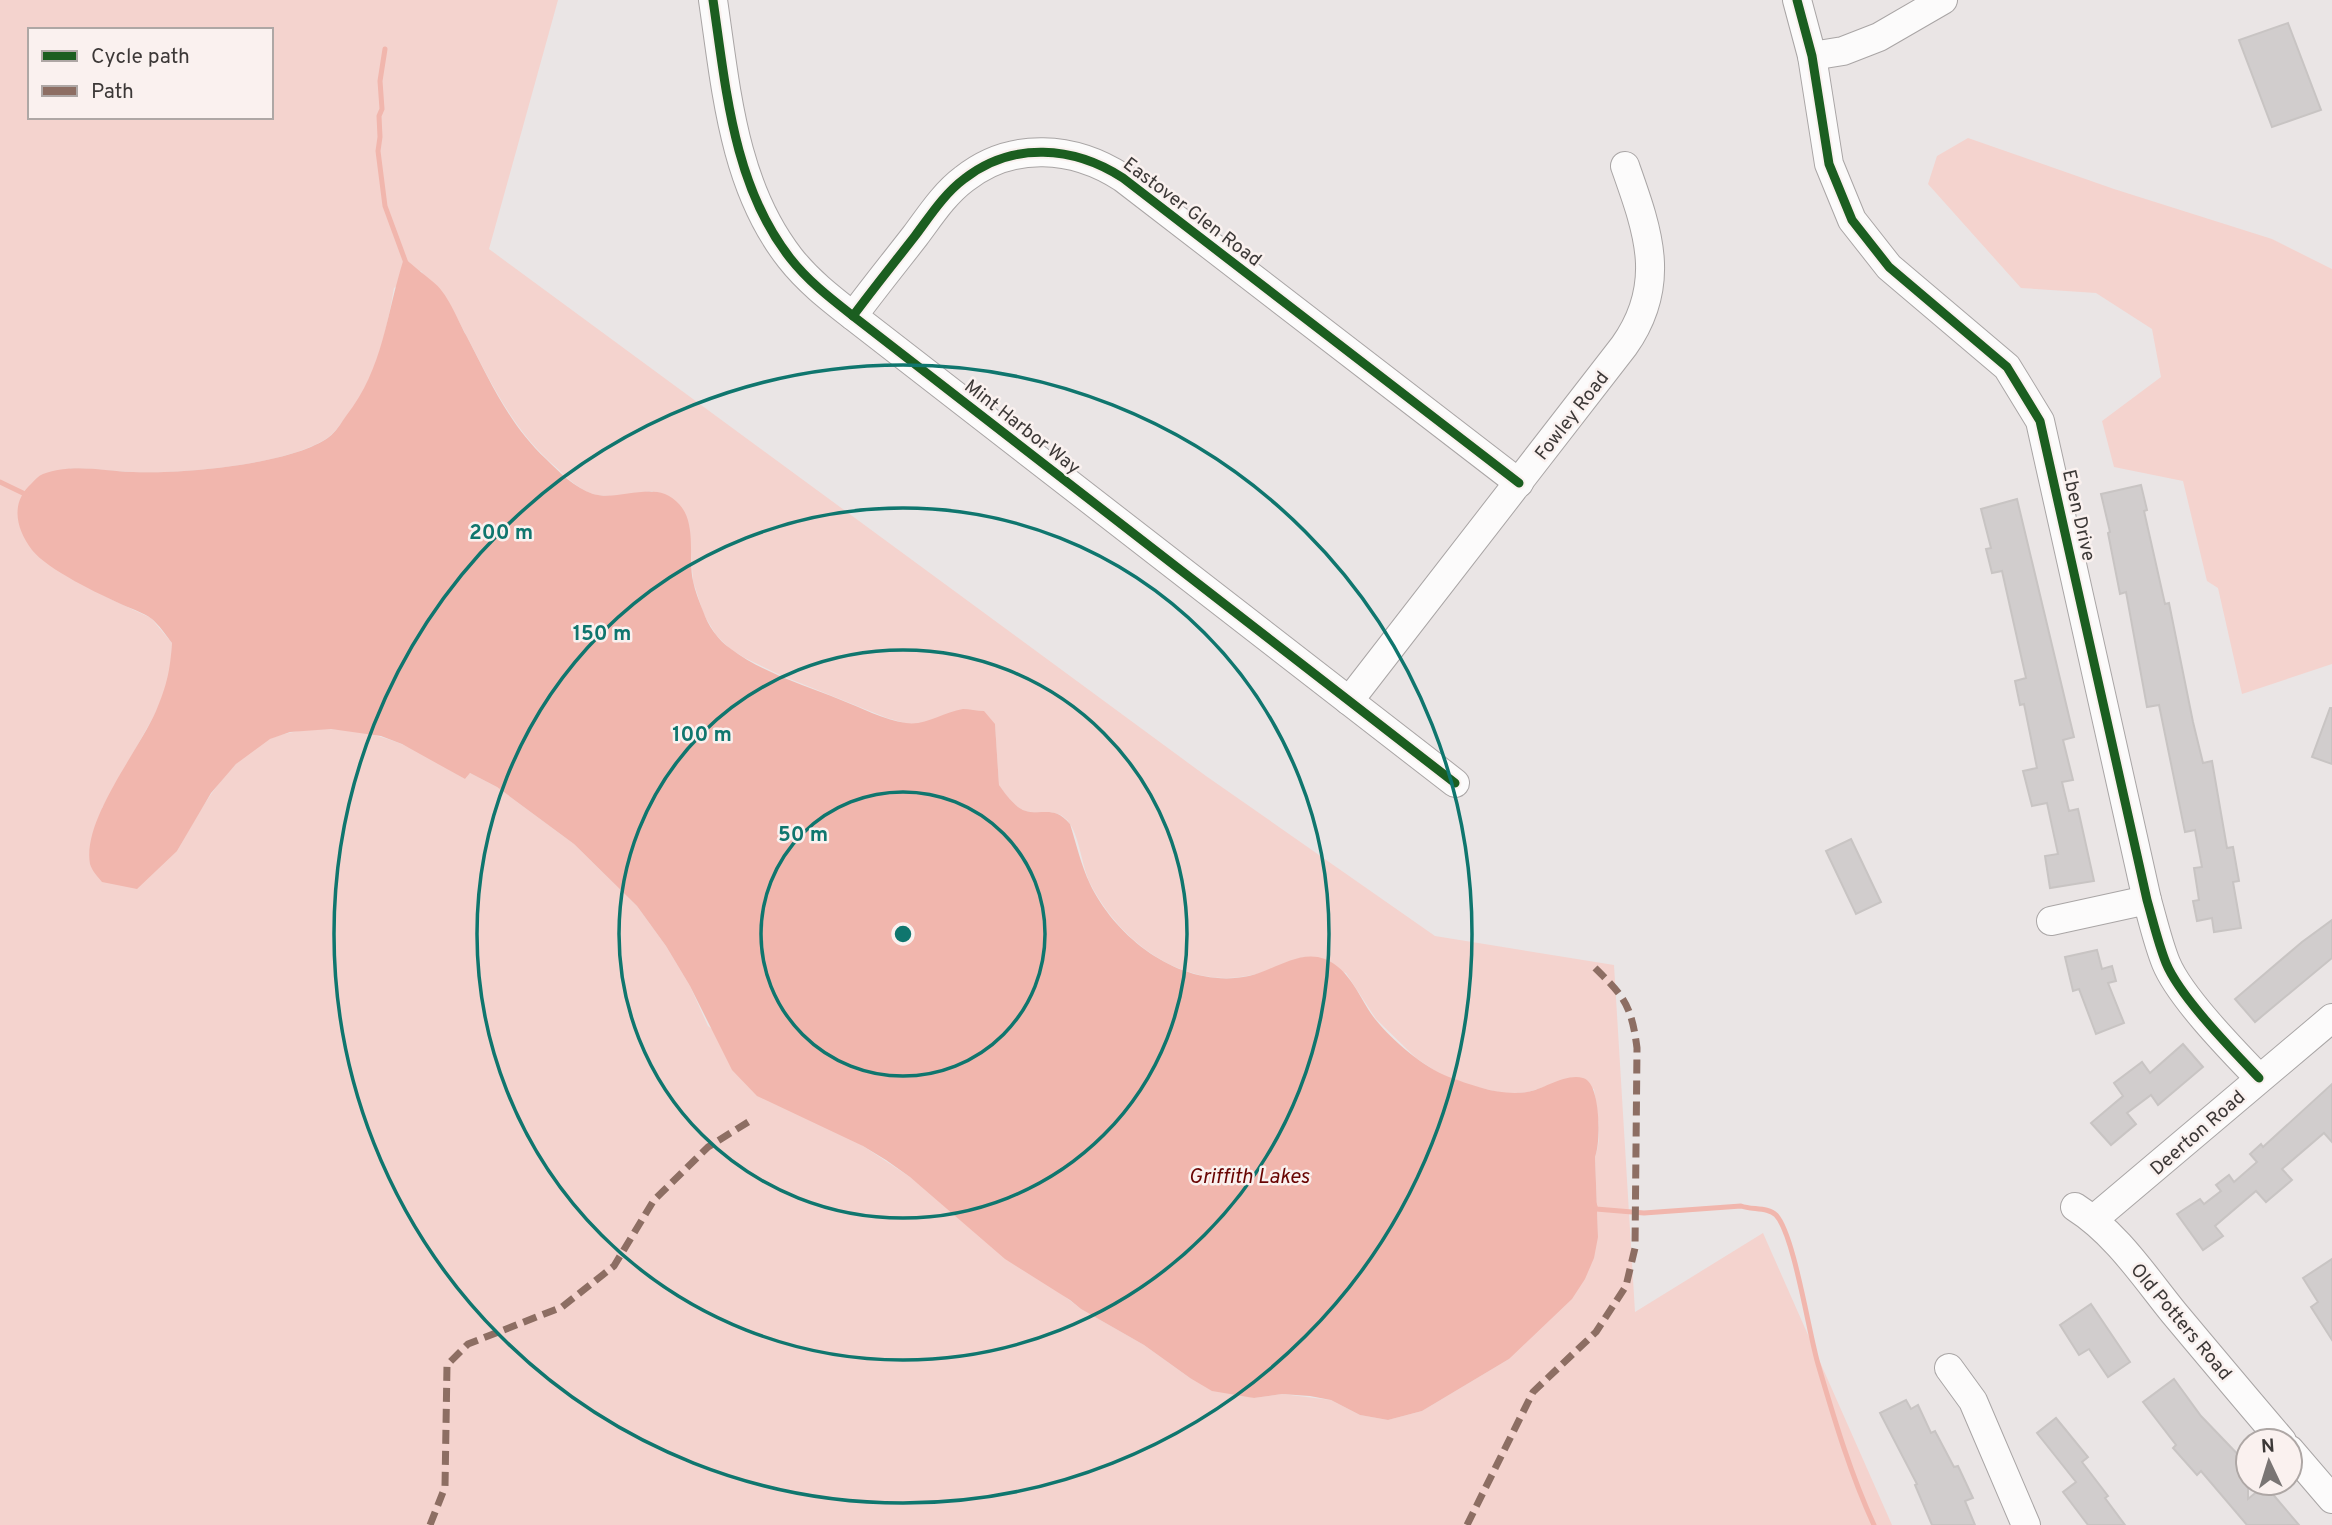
<svg xmlns="http://www.w3.org/2000/svg" width="2332" height="1525" font-family="Overpass,sans-serif">
	<style>
		.green { fill: #f4d3ce; fill-rule: evenodd }
		.water { fill: #f1b6ad }
		.lines { fill: none; stroke-linecap: round; stroke-linejoin: round }
		.stream { stroke: #f1b6ad; stroke-width: 5 }
		.building { fill: #d1cdcd; stroke: #c8c4c3; stroke-width: 2 }
		.minor-casing { stroke: #a9a5a5; stroke-width: 30 }
		.minor { stroke: #fcfbfb; stroke-width: 28 }
		.quiet { stroke: #8d6e63; stroke-width: 7; stroke-dasharray: 14 7; stroke-linecap: butt }
		.cycleway-casing { stroke: #faf1ef; stroke-width: 13 }
		.cycleway { stroke: #1b5e20; stroke-width: 9 }
		.ring { fill: none; stroke: #0f766e; stroke-width: 3.5 }
		.labels { text-anchor: middle; stroke-width: 5; stroke-linejoin: round; paint-order: stroke }
		.street-label { font-size: 19px; fill: #3c3837; stroke: #faf1ef }
		.water-label { font-size: 21px; font-style: italic; fill: #690503; stroke: #faf1ef }
		.centre { fill: #0f766e; stroke: #faf1ef; stroke-width: 3.5 }
		.ring-label { font-size: 21px; text-anchor: middle; font-weight: bold; fill: #0f766e; stroke: #faf1ef; stroke-width: 5; stroke-linejoin: round; paint-order: stroke }
	</style>
	<rect width="100%" height="100%" fill="#eae5e5"/>
	<g class="green">
		<path d="M0,0H558L489,249L1206,776L1435,936L1614,965L1635,1312L1763,1233L1892,1525H0ZM30,30H271V117H30ZM421,271C429,283 442,291 449,304C485,365 502,421 558,469C568,479 579,489 593,494C611,499 633,493 652,491L689,525L693,581L704,615L716,635L729,648L745,658L780,675L887,718L908,724L995,725L999,785C1004,793 1013,804 1021,809C1037,818 1057,804 1070,824C1080,839 1082,868 1091,885C1120,941 1181,988 1247,976C1266,973 1285,963 1303,957L1346,973L1376,1019L1416,1058L1440,1074L1472,1086L1507,1094L1528,1092L1569,1079L1594,1089C1597,1110 1603,1137 1595,1157L1598,1237L1509,1359L1422,1411L1388,1420L1360,1415L1331,1400L1282,1394L1254,1398L1190,1378L1144,1345L1081,1309L910,1177L863,1146L708,1026L690,986L666,946L637,906L574,844L497,787L470,773L465,779C444,767 422,752 399,743C362,728 310,723 272,738C259,743 247,753 237,763C211,788 195,820 177,851L102,808L155,714L170,678L172,643L151,618L106,597L52,566L34,552L70,468C91,468 112,471 133,472C181,474 292,465 330,436C336,431 341,423 347,416C376,379 386,334 394,288Z"/>
		<polygon points="1968,138 2114,189 2272,239 2332,269 2332,664 2242,694 2218,588 2207,581 2183,481 2114,467 2102,421 2161,377 2152,329 2096,293 2021,288 1928,184 1937,156"/>
	</g>
	<path class="water" d="M404,258C414,266 423,274 432,281C448,293 457,319 466,335C489,379 509,425 546,459C559,472 575,488 593,494C621,502 656,478 679,504C697,523 688,557 693,581C695,591 699,601 703,611C708,626 718,640 731,649C763,673 804,685 841,700C862,708 884,720 906,723C926,726 943,712 963,709C969,709 977,711 984,711L995,724L999,785C1004,792 1014,806 1023,810C1042,817 1053,804 1070,824C1076,843 1081,865 1090,884C1117,940 1183,990 1249,976C1273,971 1299,949 1325,959C1351,970 1359,998 1375,1019C1392,1040 1424,1068 1449,1077C1474,1086 1500,1096 1527,1092C1543,1090 1565,1073 1583,1078C1601,1082 1601,1143 1595,1157L1598,1237L1594,1258L1585,1279L1572,1299L1509,1359L1422,1411L1388,1420L1360,1415L1331,1400L1310,1396L1282,1394L1254,1398L1212,1391L1190,1378L1144,1345L1081,1309L1070,1300L1005,1259L910,1177L886,1160L863,1146L757,1096L732,1070L690,986L666,946L637,906L574,844L497,787L470,773L465,779L402,744L381,736L331,729L290,732L270,739L236,764L211,793L177,851L137,889L102,882C98,877 92,871 90,864C82,820 138,752 156,711C167,685 170,671 172,643C166,635 159,625 152,619C144,613 132,609 123,605C99,594 48,570 32,550C16,529 10,503 31,484C35,480 38,476 43,474C73,463 102,471 133,472C180,474 291,465 329,437C336,432 341,423 346,416C384,368 386,314 404,258Z"/>
	<g class="lines">
		<g class="stream">
			<polyline points="385,49 380,81 382,109 379,116 380,137 378,151 385,206 406,263"/>
			<polyline points="0,482 27,495"/>
			<path d="M1594,1204L1596,1209L1644,1213L1741,1206C1752,1210 1768,1207 1776,1215C1794,1234 1809,1334 1818,1364C1834,1418 1850,1473 1874,1525"/>
		</g>
	</g>
	<g class="building">
		<polygon points="2288,23 2321,110 2272,127 2239,40"/>
		<polygon points="2141,485 2147,510 2144,511 2165,604 2169,603 2193,722 2203,763 2212,761 2227,848 2233,847 2239,881 2233,882 2241,928 2214,932 2212,918 2197,921 2193,901 2199,900 2194,868 2202,867 2195,830 2185,832 2159,705 2147,707 2126,592 2120,594 2108,533 2110,532 2101,494"/>
		<polygon points="2017,499 2074,737 2063,740 2073,780 2062,782 2069,811 2078,809 2094,881 2050,888 2045,856 2058,854 2047,803 2032,806 2023,771 2037,768 2024,704 2020,705 2015,681 2026,678 2002,571 1992,573 1986,549 1991,548 1981,509"/>
		<polygon points="2330,708 2332,708 2332,764 2312,757"/>
		<polygon points="1851,839 1881,902 1856,914 1826,851"/>
		<polygon points="2332,920 2332,958 2255,1022 2235,999 2302,942"/>
		<polygon points="2097,950 2102,969 2112,966 2116,981 2108,983 2124,1023 2096,1034 2079,989 2073,991 2065,957"/>
		<polygon points="2183,1044 2203,1067 2158,1105 2151,1095 2127,1113 2136,1124 2111,1145 2091,1123 2123,1096 2114,1083 2142,1062 2150,1073"/>
		<polygon points="2332,1084 2332,1142 2324,1133 2282,1169 2292,1180 2266,1202 2256,1191 2215,1226 2223,1236 2203,1250 2177,1214 2200,1199 2204,1204 2221,1191 2216,1185 2229,1175 2234,1182 2257,1162 2250,1154 2261,1144 2263,1147"/>
		<polygon points="2332,1259 2332,1340 2311,1307 2318,1302 2303,1278"/>
		<polygon points="2091,1304 2130,1362 2108,1377 2089,1349 2079,1355 2060,1325"/>
		<polygon points="2174,1379 2201,1416 2248,1465 2248,1499 2265,1485 2299,1525 2247,1525 2201,1471 2197,1475 2173,1448 2176,1445 2143,1402"/>
		<polygon points="1906,1400 1911,1409 1918,1405 1931,1433 1935,1431 1954,1467 1958,1466 1973,1498 1965,1501 1975,1525 1932,1525 1915,1485 1917,1484 1880,1413"/>
		<polygon points="2056,1418 2088,1457 2082,1462 2108,1496 2105,1498 2125,1525 2088,1525 2063,1492 2076,1482 2037,1433"/>
	</g>
	<g class="lines">
		<g class="minor-casing">
			<g id="minor">
				<path d="M713,0C726,88 733,185 790,258C808,281 830,298 853,316L1455,783"/>
				<path d="M1797,0L1812,56L1829,164L1852,220L1889,267L2007,367L2040,421L2147,900C2153,921 2158,943 2166,963C2180,997 2233,1051 2259,1078"/>
				<polyline points="1812,56 1843,51 1879,37 1943,0"/>
				<path d="M853,316C873,289 894,263 915,236C930,216 944,194 964,179C1012,141 1074,146 1123,178L1519,483"/>
				<path d="M1349,701L1624,346C1668,284 1648,231 1625,166"/>
				<polyline points="2051,921 2147,900"/>
				<path d="M2075,1207C2116,1233 2144,1276 2174,1313C2210,1356 2246,1399 2282,1441"/>
				<polyline points="2094,1219 2332,1018"/>
				<polyline points="1949,1368 1973,1401 2026,1525"/>
				<polyline points="2290,1450 2332,1499"/>
			</g>
		</g>
		<use href="#minor" class="minor"/>
		<g class="quiet">
			<polyline points="430,1525 445,1487 447,1365 468,1344 562,1307 614,1266 654,1200 708,1147 753,1119"/>
			<path d="M1467,1525L1533,1392L1596,1332L1626,1286L1635,1248L1637,1048C1631,1001 1622,995 1590,963"/>
		</g>
		<g class="cycleway-casing">
			<g id="cycleway">
				<path d="M713,0C726,88 733,185 790,258C808,281 830,298 853,316L1455,783"/>
				<path d="M1797,0L1812,56L1829,164L1852,220L1889,267L2007,367L2040,421L2147,900C2153,921 2158,943 2166,963C2180,997 2233,1051 2259,1078"/>
				<path d="M853,316C873,289 894,263 915,236C930,216 944,194 964,179C1012,141 1074,146 1123,178L1519,483"/>
			</g>
		</g>
		<use href="#cycleway" class="cycleway"/>
	</g>
	<g class="ring">
		<circle cx="903" cy="934" r="142"/>
		<circle cx="903" cy="934" r="284"/>
		<circle cx="903" cy="934" r="426"/>
		<circle cx="903" cy="934" r="569"/>
	</g>
	<g class="labels">
		<g class="street-label">
			<text transform="translate(1193 211) rotate(37)" y="7">Eastover Glen Road</text>
			<text transform="translate(1571 415) rotate(-52)" y="7">Fowley Road</text>
			<text transform="translate(1023 426) rotate(38)" y="7">Mint Harbor Way</text>
			<text transform="translate(2080 515) rotate(77)" y="7">Eben Drive</text>
			<text transform="translate(2197 1132) rotate(-41)" y="7">Deerton Road</text>
			<text transform="translate(2182 1321) rotate(50)" y="7">Old Potters Road</text>
		</g>
		<g class="water-label">
			<text x="1249" y="1183">Griffith Lakes</text>
		</g>
	</g>
	<circle cx="903" cy="934" r="10" class="centre"/>
	<g class="ring-label">
		<text x="501" y="539">200 m</text>
		<text x="602" y="640">150 m</text>
		<text x="702" y="741">100 m</text>
		<text x="803" y="841">50 m</text>
	</g>
	<rect x="28" y="28" width="245" height="91" fill="#faf1ef" stroke="#aea7a5" stroke-width="2"/>
	<rect x="42" y="51" width="35" height="10" fill="#1b5e20" stroke="#aea7a5" stroke-width="2"/>
	<text x="91" y="63" font-size="21" fill="#3c3837">Cycle path</text>
	<rect x="42" y="86" width="35" height="10" fill="#8d6e63" stroke="#aea7a5" stroke-width="2"/>
	<text x="91" y="98" font-size="21" fill="#3c3837">Path</text>
	<g transform="translate(2269 1462) rotate(356)"><circle r="33" fill="#faf1ef" stroke="#aea7a5" stroke-width="2"/>
	<path d="M0-5L12 26L0 18L-12 26Z" fill="#797574"/>
	<text y="-10" font-size="19" font-weight="bold" text-anchor="middle" fill="#3c3837">N</text>
	</g>
</svg>
